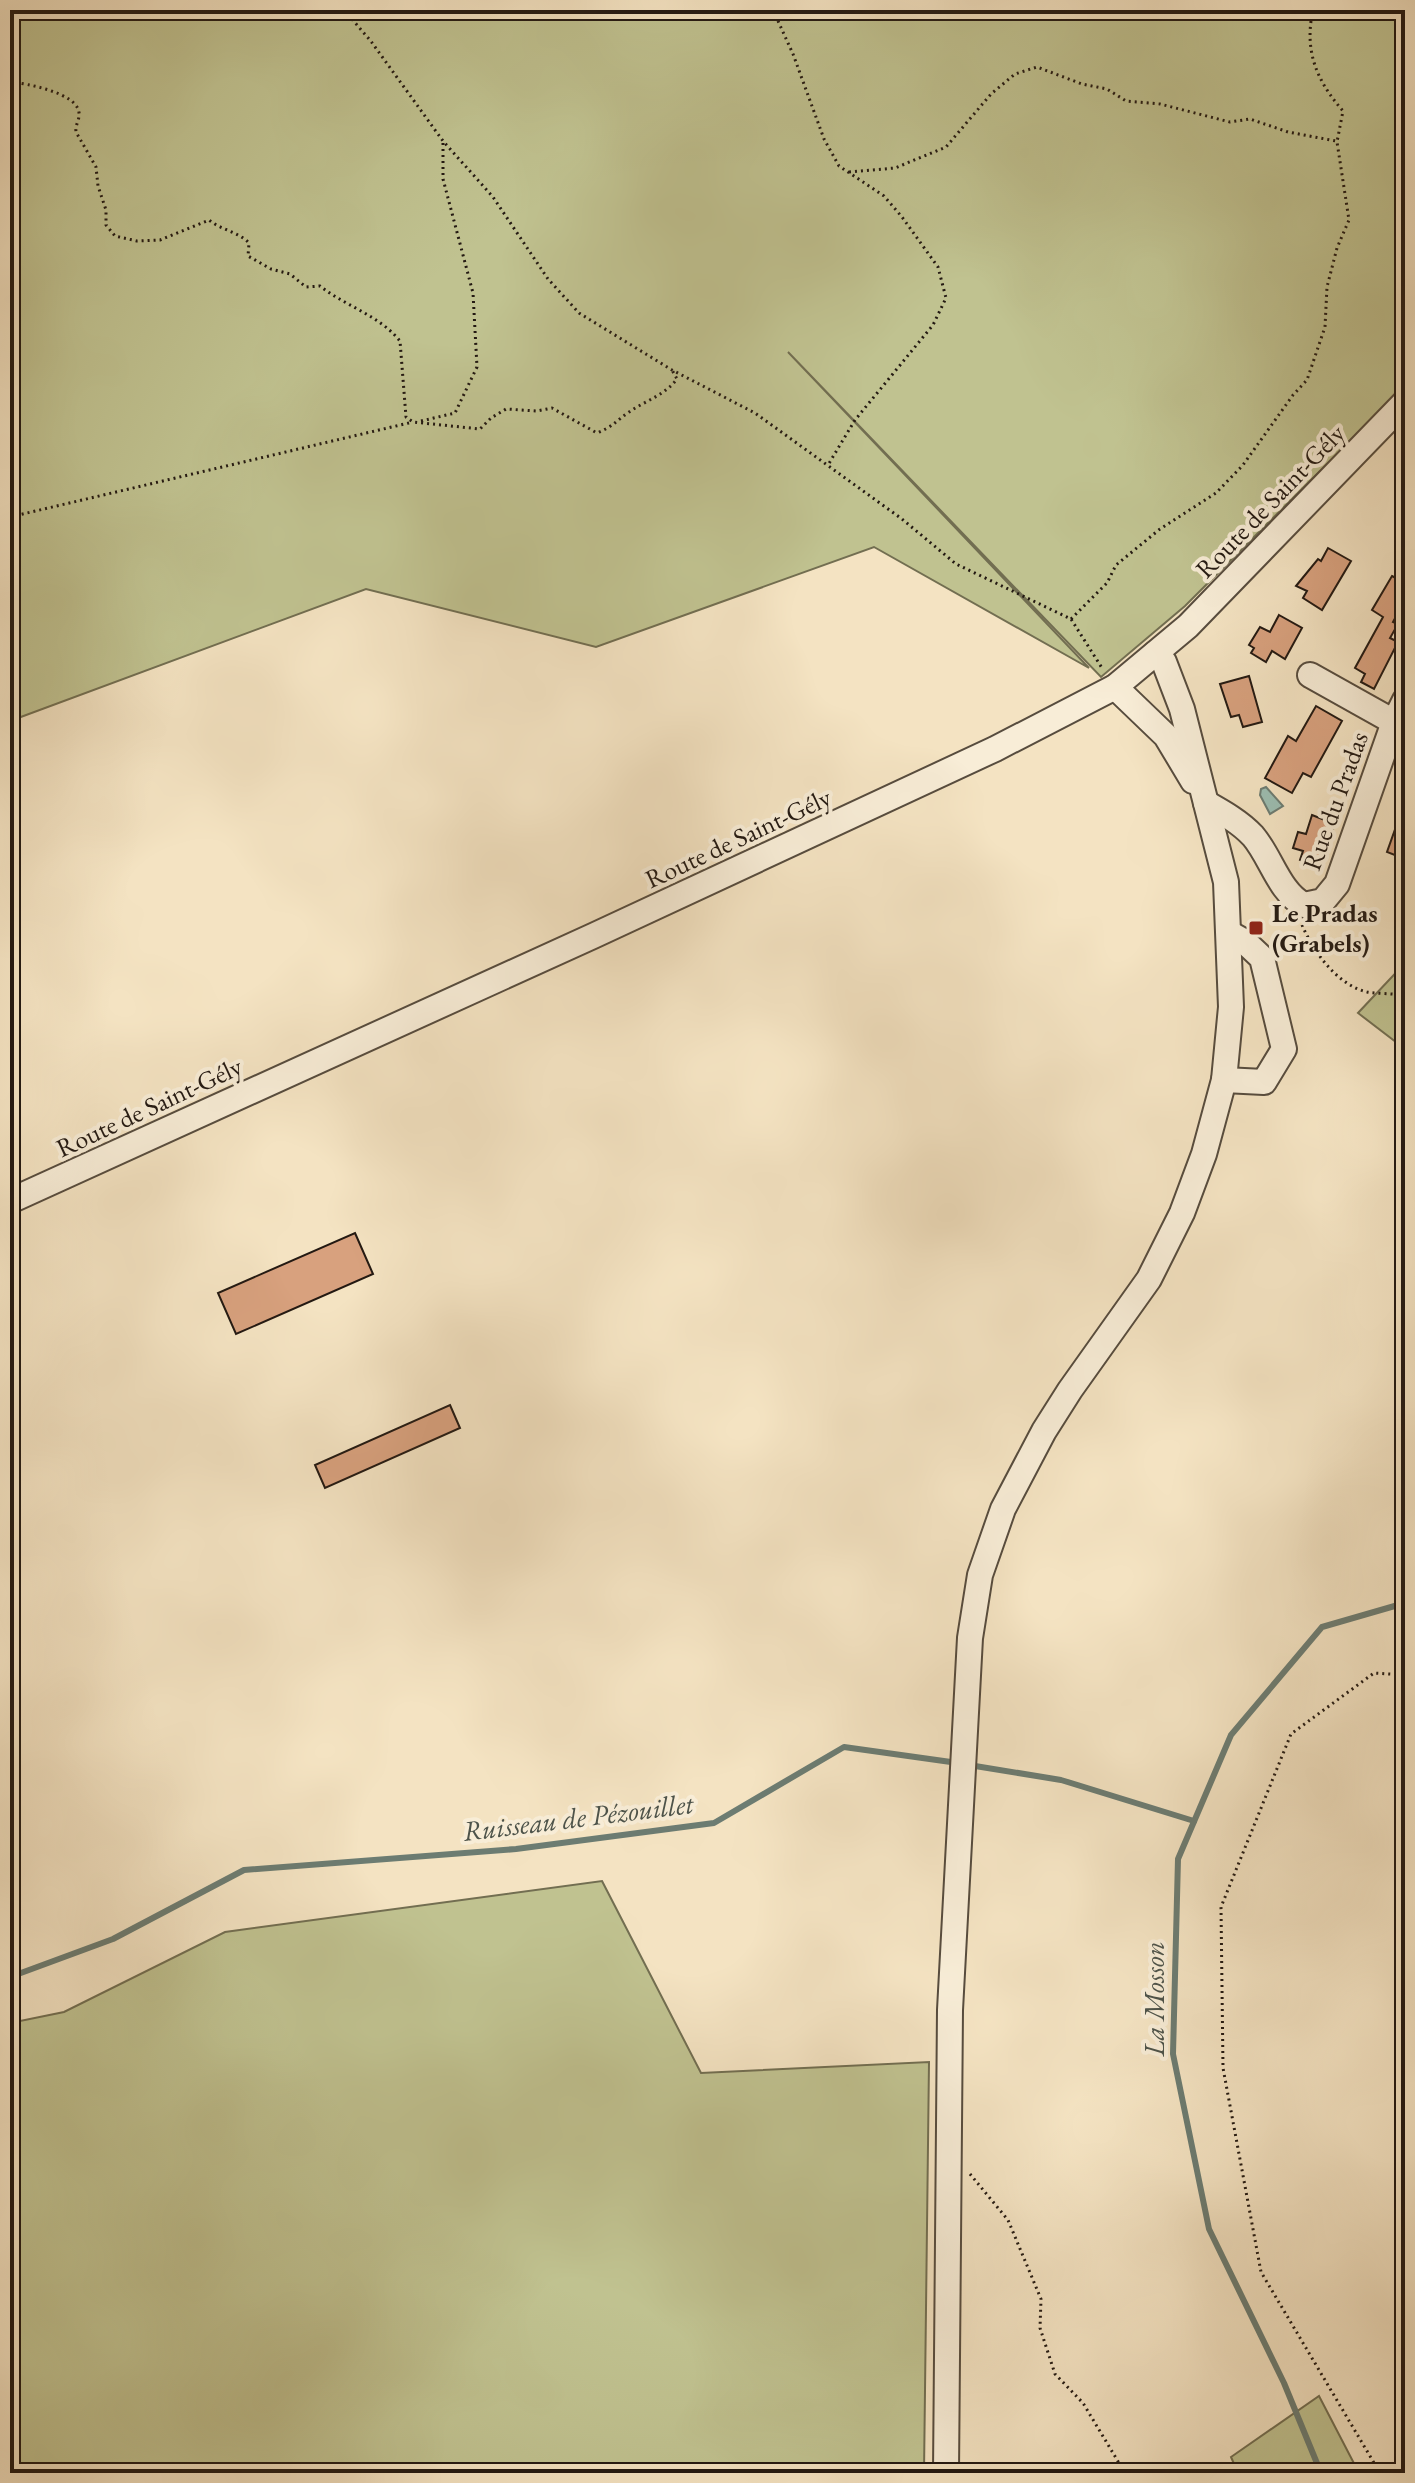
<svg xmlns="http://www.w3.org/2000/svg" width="1415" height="2483" font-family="'EB Garamond',serif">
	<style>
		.green { fill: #c0c290; stroke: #726e51; stroke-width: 2 }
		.water { fill: #9cbeb2; stroke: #6c7c72; stroke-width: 2 }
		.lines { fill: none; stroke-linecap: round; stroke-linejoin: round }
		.stream { stroke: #6c7c72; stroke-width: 6 }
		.building { fill: #d8a17e; stroke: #231912; stroke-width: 2 }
		.minor-casing { stroke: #574c3e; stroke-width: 28 }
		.path { stroke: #231912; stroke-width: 3; stroke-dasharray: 2 4; stroke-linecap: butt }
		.minor { stroke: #f8edd7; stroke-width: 24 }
		.poi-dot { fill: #8f2418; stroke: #f8edd7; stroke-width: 3 }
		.labels { text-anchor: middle; stroke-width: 8; stroke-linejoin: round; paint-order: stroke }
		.street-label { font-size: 26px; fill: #231912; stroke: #f8edd7 }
		.poi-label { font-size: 26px; font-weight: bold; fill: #231912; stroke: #f8edd7; text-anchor: start }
		.water-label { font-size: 28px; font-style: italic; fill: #4d534a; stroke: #f8edd7 }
	</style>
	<rect width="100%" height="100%" fill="#f4e3c2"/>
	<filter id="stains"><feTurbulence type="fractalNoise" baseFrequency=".0025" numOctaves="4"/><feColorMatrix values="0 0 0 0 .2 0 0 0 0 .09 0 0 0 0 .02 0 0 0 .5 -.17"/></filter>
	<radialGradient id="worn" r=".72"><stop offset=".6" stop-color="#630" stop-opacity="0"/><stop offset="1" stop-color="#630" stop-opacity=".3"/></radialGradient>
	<g class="green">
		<polygon points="10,10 1405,10 1405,386 1185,606 1101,677 788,352 1089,668 874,547 596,647 366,589 10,721"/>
		<polygon points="1405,963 1405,1049 1358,1013"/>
		<polygon points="602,1881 701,2073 929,2062 924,2473 10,2473 10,2023 64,2012 225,1932"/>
		<polygon points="1319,2396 1359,2473 1238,2473 1231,2457"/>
	</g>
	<polygon class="water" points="1266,787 1283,806 1270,814 1260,795 1261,789"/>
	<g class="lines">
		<g class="stream">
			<polyline points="969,1765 1061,1780 1194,1821"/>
			<polyline points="10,1977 113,1939 244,1870 516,1849 714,1823 844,1747 958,1763"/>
			<polyline points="1321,2473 1284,2383 1209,2229 1173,2054 1178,1859 1231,1735 1322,1627 1405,1603"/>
		</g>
	</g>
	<g class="building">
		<polygon points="1328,548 1351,561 1322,610 1303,598 1307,591 1296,586 1318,559 1321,561"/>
		<polygon points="1392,576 1405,583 1405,600 1393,622 1398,624 1390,638 1398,642 1374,689 1361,682 1365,674 1355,668 1383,617 1372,610"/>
		<polygon points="1279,615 1302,628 1285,659 1272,651 1266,662 1251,653 1254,648 1249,645 1260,627 1270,632"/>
		<polygon points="1249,676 1262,722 1243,727 1239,715 1231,717 1220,684"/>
		<polygon points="1316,706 1342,721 1311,777 1303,773 1292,793 1265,778 1288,736 1296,741"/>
		<polygon points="1403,807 1405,808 1405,859 1387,852"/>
		<polygon points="1312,815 1335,824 1322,858 1319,857 1316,866 1300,860 1303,851 1293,848 1298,832 1306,834"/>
		<polygon points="355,1233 373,1274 236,1334 218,1293"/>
		<polygon points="450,1405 460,1428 325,1488 315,1465"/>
	</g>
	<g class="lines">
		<g class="minor-casing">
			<g id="minor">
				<polyline points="1310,675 1394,722"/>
				<polyline points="1115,687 1166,736 1193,781"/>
				<path d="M1206,803C1222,812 1240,822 1253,836C1271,857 1279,892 1304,905L1323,901L1337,884L1394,722L1405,700"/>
				<polyline points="1224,1080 1264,1082 1284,1049 1262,958 1245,942 1229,933"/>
				<polyline points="10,1201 593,936 995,749 1115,687 1188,626 1405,402"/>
				<polyline points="946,2473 950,2010 970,1638 980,1575 1003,1509 1044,1431 1070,1390 1149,1279 1182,1213 1204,1154 1224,1080 1231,1007 1226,882 1182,709 1164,662 1156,653"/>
			</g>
		</g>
		<g class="path">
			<polyline points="344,10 370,40 443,141 493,197 548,279 579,313 672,370 755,413 902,519 956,564 1071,619 1102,668"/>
			<polyline points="773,10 793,54 824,139 839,166 884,196 902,217 938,267 946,298 933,325 855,420 828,465"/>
			<path d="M10,82C25,83 78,93 79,113C80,119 75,125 76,132L96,167L98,186L106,210V225L115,236L137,241L160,240L209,220C221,230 239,232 249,243L248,256L271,269L290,274L306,287L320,286C345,306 379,315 400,341L406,417L413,422L480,429L491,418L506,409L537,411L552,408L597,433C614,426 616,421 629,412C645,401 665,395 677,379L672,370"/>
			<polyline points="849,172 895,168 946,147 991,94 1015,74 1037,67 1082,84 1107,89 1126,101 1160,104 1230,122 1250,119 1288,132 1336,141"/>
			<polyline points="421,421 455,413 477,367 473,293 443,179 443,141"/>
			<polyline points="10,517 413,422"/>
			<path d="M1071,619L1107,583L1116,565L1160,529L1216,493L1243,465L1293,395L1307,380L1325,327L1327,287L1337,248L1349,220L1337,142L1343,111C1316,80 1304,50 1313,10"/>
			<path d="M1302,925C1313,951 1337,985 1367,992C1379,994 1392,993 1405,996"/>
			<polyline points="970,2174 1008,2220 1041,2299 1040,2328 1055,2374 1083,2403 1125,2473"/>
			<polyline points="1380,2473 1261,2272 1223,2068 1221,1907 1291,1734 1374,1673 1405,1675"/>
		</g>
		<use href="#minor" class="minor"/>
	</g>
	<rect class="poi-dot" x="1248" y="920" width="16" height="16" rx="4"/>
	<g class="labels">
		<g class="street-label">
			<text transform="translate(1270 501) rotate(-46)" y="9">Route de Saint-Gély</text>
			<text transform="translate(1335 801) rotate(-70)" y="9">Rue du Pradas</text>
			<text transform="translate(738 838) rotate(-25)" y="9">Route de Saint-Gély</text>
			<text transform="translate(149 1107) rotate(-25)" y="9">Route de Saint-Gély</text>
		</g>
		<g class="poi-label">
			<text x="1272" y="922">Le Pradas<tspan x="1272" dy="30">(Grabels)</tspan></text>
		</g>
		<g class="water-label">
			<text transform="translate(578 1817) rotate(-7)" y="10">Ruisseau de Pézouillet</text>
			<text transform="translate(1154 1999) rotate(-90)" y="10">La Mosson</text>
		</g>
	</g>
	<rect width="1415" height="2483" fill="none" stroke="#f4e3c2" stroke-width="40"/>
	<rect x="12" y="12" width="1391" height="2459" fill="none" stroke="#231912" stroke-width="4"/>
	<rect x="20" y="20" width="1375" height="2443" fill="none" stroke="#231912" stroke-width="2"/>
	<rect width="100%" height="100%" filter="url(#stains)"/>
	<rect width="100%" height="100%" fill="url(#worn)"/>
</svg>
